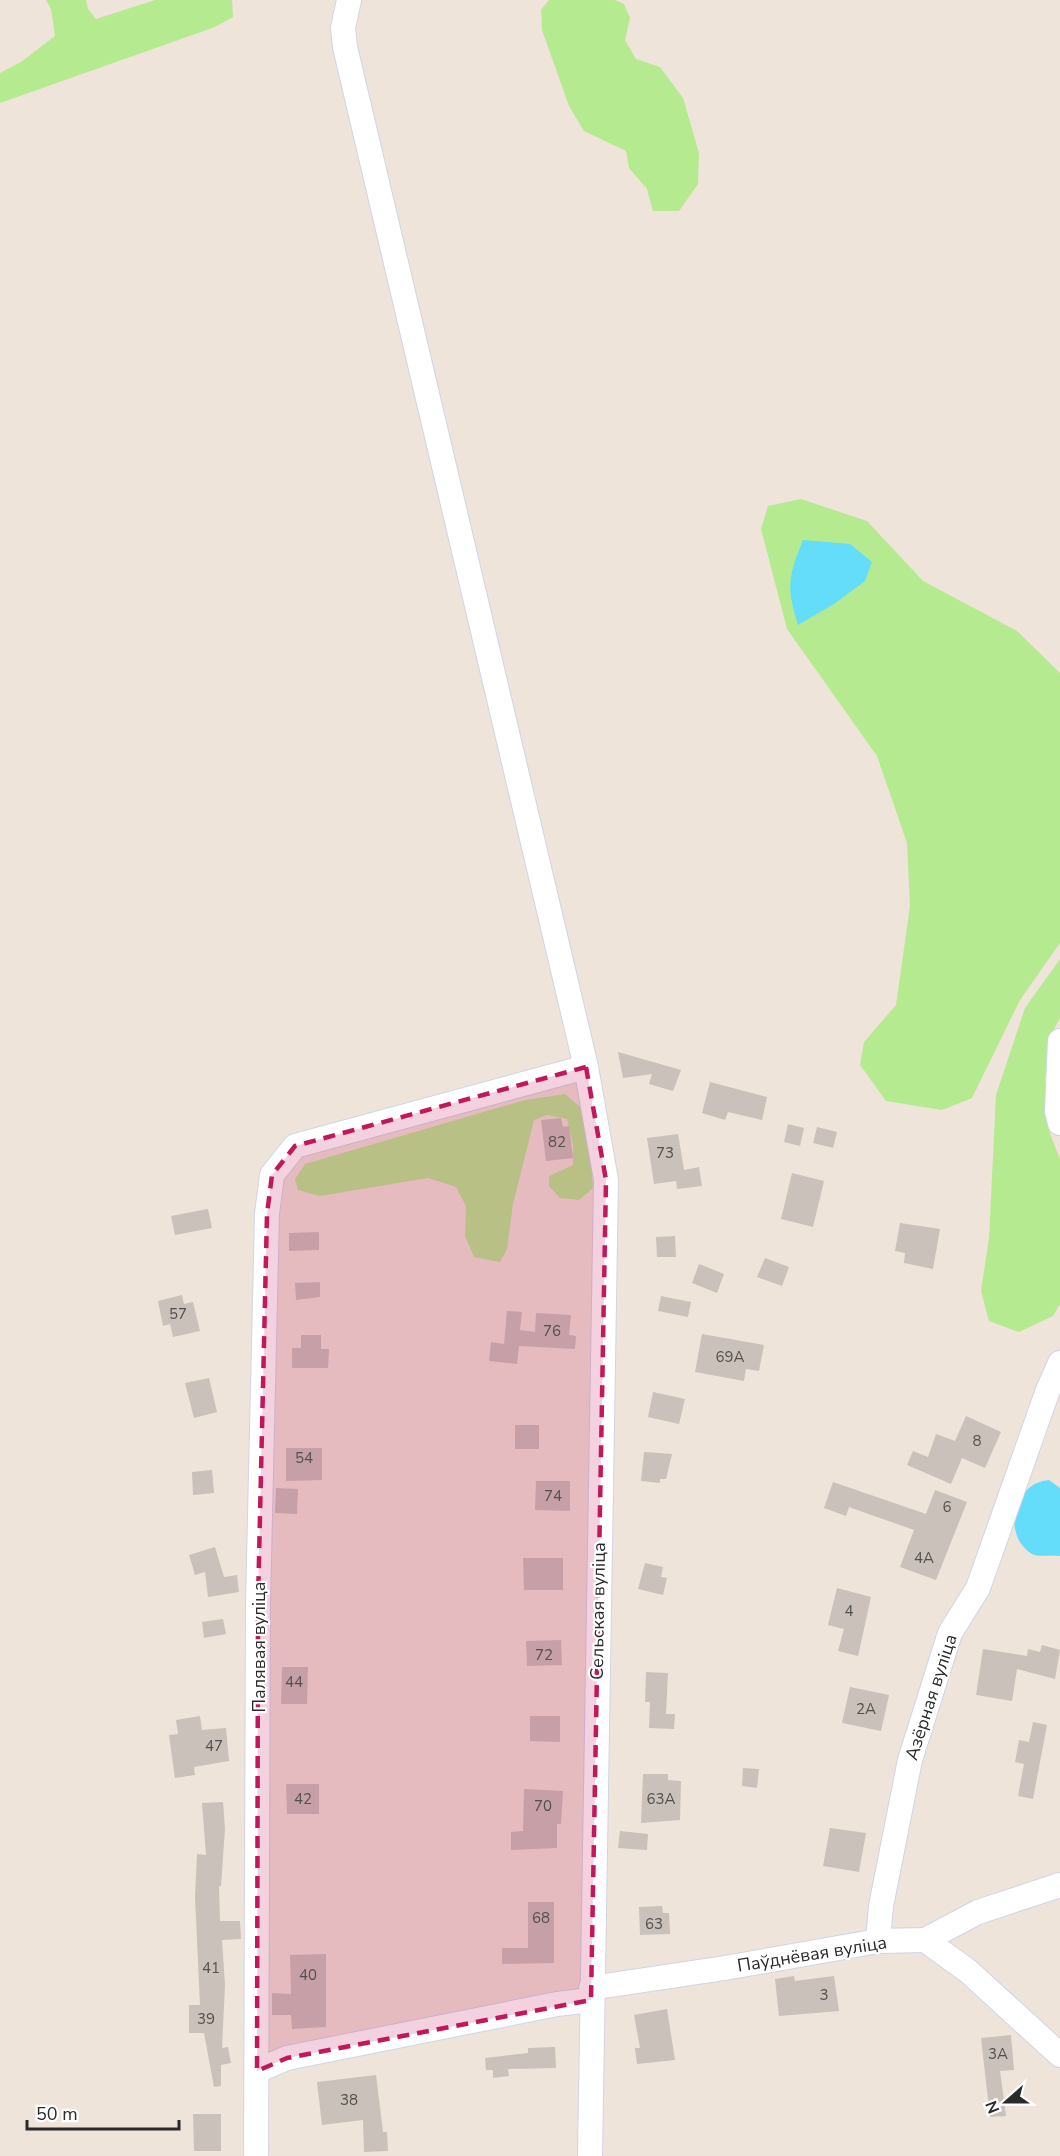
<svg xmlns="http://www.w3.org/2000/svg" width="1060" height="2156" font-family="'Nunito Sans',sans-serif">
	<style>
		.green { fill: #b6ea91 }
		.water { fill: #63ddfa }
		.building { fill: #c9c1ba }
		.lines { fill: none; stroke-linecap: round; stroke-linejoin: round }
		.street-casing { stroke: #cfd5e4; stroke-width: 26 }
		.street { stroke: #fff; stroke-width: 24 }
		.marked { fill: #c2185b; fill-opacity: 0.2; stroke: #c2185b; stroke-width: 4.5; stroke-dasharray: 12 8; stroke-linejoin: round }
		.labels { text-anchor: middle; stroke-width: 4.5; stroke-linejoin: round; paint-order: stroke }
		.number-label { font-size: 15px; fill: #52504e }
		.street-label { font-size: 18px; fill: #2a2a2a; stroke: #fff }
	</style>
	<rect width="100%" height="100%" fill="#eee4da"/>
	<g class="green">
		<polygon points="46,0 86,0 88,9 96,19 155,0 232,0 233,17 215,27 0,103 0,73 21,62 55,36 51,9"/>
		<polygon points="549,0 615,0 624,4 630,18 625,40 636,59 660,67 683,98 699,153 698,184 679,211 653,211 647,189 629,168 626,151 584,131 569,106 542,30 541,10"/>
		<polygon points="801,499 867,521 923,581 1017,631 1060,673 1060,943 1020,1000 972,1098 942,1110 886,1101 860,1065 864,1042 896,1005 910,906 907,843 877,756 787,629 761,529 768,506"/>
		<polygon points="1060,959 1060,1018 1055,1027 1045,1078 1049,1131 1060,1159 1060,1304 1053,1316 1019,1332 989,1321 981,1291 989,1238 996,1095 1025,1008"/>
		<polygon points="565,1094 587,1113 593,1188 579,1200 560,1198 549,1186 549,1176 573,1165 573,1145 567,1119 547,1115 534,1120 513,1204 507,1249 500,1262 474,1257 465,1236 466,1206 456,1187 428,1178 320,1196 298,1190 295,1179 305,1164 525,1100"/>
	</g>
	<g class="water">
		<path d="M803,540L850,544L872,562L865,581L834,604L798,625C786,586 788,578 803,540Z"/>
		<path d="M1049,1480L1060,1488V1556C1051,1554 1040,1558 1032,1554C1002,1536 1012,1483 1049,1480Z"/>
	</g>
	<g class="building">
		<polygon points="618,1052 681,1070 673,1091 649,1084 652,1074 623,1078"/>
		<polygon points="710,1082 767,1097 762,1120 728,1112 725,1120 702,1113"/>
		<polygon points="561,1118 563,1127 569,1126 573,1158 546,1161 541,1120"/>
		<polygon points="788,1124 804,1128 800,1146 784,1142"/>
		<polygon points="817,1127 837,1132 833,1148 813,1143"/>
		<polygon points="678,1134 684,1170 699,1167 702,1186 677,1189 676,1181 654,1184 647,1138"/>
		<polygon points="792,1173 824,1181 813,1227 781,1219"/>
		<polygon points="208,1209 212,1228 175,1235 171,1216"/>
		<polygon points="900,1223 940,1229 933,1269 904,1263 905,1253 895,1251"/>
		<polygon points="319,1232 319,1250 289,1251 289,1233"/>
		<polygon points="675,1236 676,1257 657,1257 656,1237"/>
		<polygon points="765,1258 789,1267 782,1286 757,1277"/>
		<polygon points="699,1264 724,1274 717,1293 692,1283"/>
		<polygon points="320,1282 320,1297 296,1300 295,1283"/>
		<polygon points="182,1295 184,1304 193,1302 200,1331 173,1337 170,1324 163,1326 158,1301"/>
		<polygon points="661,1296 691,1302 688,1317 658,1311"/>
		<polygon points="507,1311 522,1312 520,1330 535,1332 536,1313 571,1315 569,1335 576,1336 575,1349 519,1346 517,1364 489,1361 491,1342 504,1344"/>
		<polygon points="702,1334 764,1345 759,1371 746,1369 744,1381 695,1372"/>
		<polygon points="301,1335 321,1335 321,1349 329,1349 328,1368 292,1368 292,1348 301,1348"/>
		<polygon points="209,1378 217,1412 194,1418 185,1383"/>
		<polygon points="653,1392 685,1399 679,1424 648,1417"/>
		<polygon points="966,1416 1001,1432 985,1468 962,1458 951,1484 907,1465 913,1451 928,1457 936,1434 955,1441"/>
		<rect x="515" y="1425" width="24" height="24"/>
		<polygon points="286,1448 322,1448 322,1480 286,1481"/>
		<polygon points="644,1452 672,1454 666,1479 660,1479 660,1483 641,1481"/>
		<polygon points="212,1470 214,1493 193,1495 192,1472"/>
		<polygon points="536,1481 570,1481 570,1511 535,1510"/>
		<polygon points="833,1482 926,1514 935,1490 967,1502 936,1580 900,1567 914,1530 849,1507 846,1516 824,1508"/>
		<polygon points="276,1488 298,1489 297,1514 275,1513"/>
		<polygon points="215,1547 224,1577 237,1575 239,1592 208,1597 205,1572 195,1575 189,1555"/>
		<polygon points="523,1558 563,1558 563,1590 524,1590"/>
		<polygon points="645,1563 663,1567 661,1577 667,1578 663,1595 638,1589"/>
		<polygon points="837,1588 871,1597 858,1656 838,1651 844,1629 828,1625"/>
		<polygon points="223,1619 226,1634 204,1638 202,1622"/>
		<polygon points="561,1640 562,1665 527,1666 526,1641"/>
		<polygon points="1042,1645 1060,1650 1055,1679 1017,1669 1012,1701 976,1695 983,1649 1027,1656 1028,1649 1040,1652"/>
		<polygon points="282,1667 308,1667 307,1704 281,1704"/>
		<polygon points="646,1672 668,1673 666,1714 675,1714 674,1729 649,1728 650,1702 645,1702"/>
		<polygon points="850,1687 889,1695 881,1731 842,1723"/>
		<polygon points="200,1716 202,1730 226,1728 229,1761 194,1767 195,1775 175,1778 169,1735 178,1734 176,1720"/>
		<polygon points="530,1716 560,1716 560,1742 530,1741"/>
		<polygon points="1033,1722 1047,1725 1033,1799 1018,1796 1024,1764 1015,1762 1019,1740 1029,1742"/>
		<polygon points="743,1768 759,1769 757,1788 742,1786"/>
		<polygon points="643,1774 668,1774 668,1780 681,1781 680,1820 641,1823"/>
		<polygon points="286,1784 319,1784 319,1814 287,1814"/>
		<polygon points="524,1789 563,1791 561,1824 557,1824 557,1848 511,1850 511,1832 523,1831"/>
		<polygon points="223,1802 225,1829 221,1886 219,1886 220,1921 240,1921 241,1939 222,1940 225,1985 222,2048 228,2047 231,2063 221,2065 221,2086 214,2087 204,2033 189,2033 189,2005 200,2005 195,1897 197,1854 206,1855 202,1803"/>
		<polygon points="830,1828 866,1833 859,1872 823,1866"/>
		<polygon points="620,1831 648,1834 647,1850 618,1848"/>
		<polygon points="528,1902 554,1902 554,1963 502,1964 502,1948 528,1948"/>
		<polygon points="662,1906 663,1913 669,1913 670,1934 640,1935 639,1907"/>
		<polygon points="326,1954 326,2027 292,2029 291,2015 272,2015 272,1993 291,1994 290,1955"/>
		<polygon points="794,1976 795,1981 834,1976 839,2011 779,2016 775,1979"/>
		<polygon points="667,2009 675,2060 637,2064 635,2048 640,2048 634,2015"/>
		<polygon points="1011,2035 1014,2070 1000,2071 1006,2116 990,2117 981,2038"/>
		<polygon points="555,2047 556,2068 508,2069 509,2076 493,2078 493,2070 486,2070 485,2058 528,2053 528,2048"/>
		<polygon points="376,2075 383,2132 387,2132 388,2151 364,2152 363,2120 322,2125 317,2082"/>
		<polygon points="193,2114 221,2114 221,2151 194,2151"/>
	</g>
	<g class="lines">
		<g class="street-casing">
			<g id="street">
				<polyline points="349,0 343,28 345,47 586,1067 606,1180 590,2156"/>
				<polyline points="1060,1041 1057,1111 1060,1123"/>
				<polyline points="925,1940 968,1971 1060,2055"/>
				<polyline points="878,1941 881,1906 910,1760 950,1633 978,1588 1048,1390 1060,1363"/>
				<polyline points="591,1988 725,1968 878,1941 925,1940 978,1912 1060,1885"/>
				<polyline points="257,2071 287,2058 557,2004 591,2000"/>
				<polyline points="256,2156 258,1602 267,1214 272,1175 295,1146 586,1067"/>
			</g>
		</g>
		<use href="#street" class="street"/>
	</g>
	<path class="marked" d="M586,1067L606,1180L591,2000L287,2058L257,2071L258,1602L267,1214L272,1175L295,1146Z"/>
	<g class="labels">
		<g class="number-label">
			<text x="557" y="1147">82</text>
			<text x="665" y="1158">73</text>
			<text x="178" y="1319">57</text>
			<text x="552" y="1336">76</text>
			<text x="730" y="1362">69А</text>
			<text x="977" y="1446">8</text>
			<text x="304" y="1463">54</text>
			<text x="553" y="1501">74</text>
			<text x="947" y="1512">6</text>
			<text x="924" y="1563">4А</text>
			<text x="849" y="1616">4</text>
			<text x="544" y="1660">72</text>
			<text x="294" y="1687">44</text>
			<text x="866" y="1714">2А</text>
			<text x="214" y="1751">47</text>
			<text x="303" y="1804">42</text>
			<text x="661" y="1804">63А</text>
			<text x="543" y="1811">70</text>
			<text x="541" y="1923">68</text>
			<text x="654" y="1929">63</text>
			<text x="211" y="1973">41</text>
			<text x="308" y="1980">40</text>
			<text x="824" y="2000">3</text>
			<text x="206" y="2024">39</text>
			<text x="998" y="2059">3А</text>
			<text x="349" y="2105">38</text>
		</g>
		<g class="street-label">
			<text transform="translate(598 1611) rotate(-89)" y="6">Сельская вуліца</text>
			<text transform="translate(259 1647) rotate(-90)" y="6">Палявая вуліца</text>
			<text transform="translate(931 1697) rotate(-72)" y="6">Азёрная вуліца</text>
			<text transform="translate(812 1954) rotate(-9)" y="6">Паўднёвая вуліца</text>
		</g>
	</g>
	<g transform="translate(1006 2102) rotate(249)" stroke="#ffffff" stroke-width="4.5" paint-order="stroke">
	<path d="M0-4.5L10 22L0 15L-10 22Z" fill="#2a2a2a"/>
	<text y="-9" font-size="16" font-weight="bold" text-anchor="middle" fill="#2a2a2a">N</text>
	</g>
	<path d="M27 2120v9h152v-9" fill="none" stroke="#2a2a2a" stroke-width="3"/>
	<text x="36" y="2120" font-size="18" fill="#2a2a2a" stroke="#ffffff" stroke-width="4.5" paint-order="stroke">50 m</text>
</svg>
